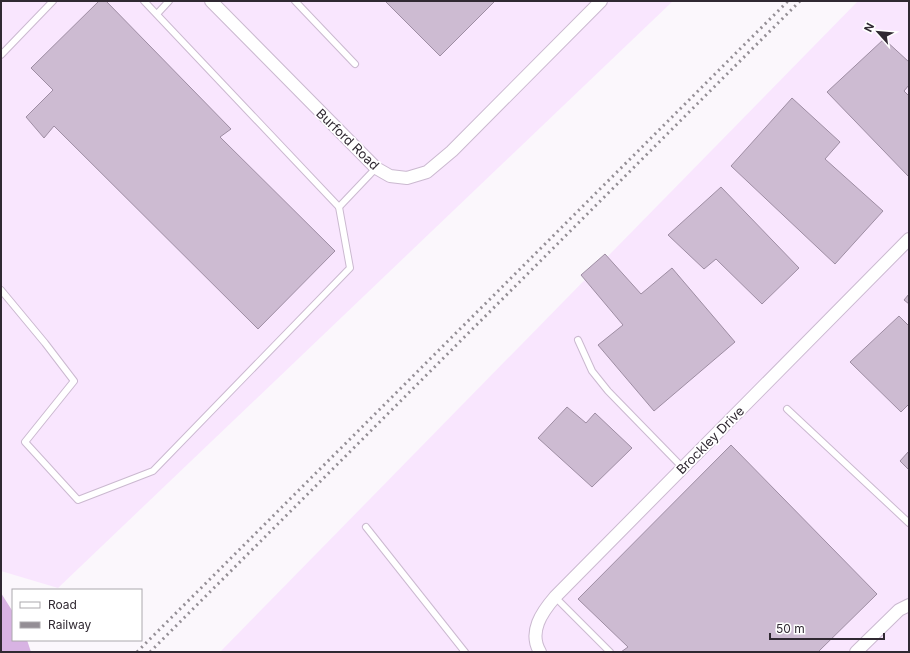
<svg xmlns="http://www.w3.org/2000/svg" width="910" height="653" font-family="Inter,sans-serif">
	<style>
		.built { fill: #f9e6fe }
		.forest { fill: #d8b3e3 }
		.building { fill: #cdbbd2; stroke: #9e8da3 }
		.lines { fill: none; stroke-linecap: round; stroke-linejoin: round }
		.service-casing { stroke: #cbb9d0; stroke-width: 8 }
		.minor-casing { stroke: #cbb9d0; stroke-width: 14 }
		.service { stroke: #fff; stroke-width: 6 }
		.minor { stroke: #fff; stroke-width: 12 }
		.rail { stroke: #948e95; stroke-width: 3; stroke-dasharray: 2 4; stroke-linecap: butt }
		.labels { text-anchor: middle; stroke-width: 3.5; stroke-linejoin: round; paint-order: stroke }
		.street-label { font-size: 13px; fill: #302932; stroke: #fff }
	</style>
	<rect width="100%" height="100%" fill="#fbf7fc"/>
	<g class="built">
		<polygon points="1,1 673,1 58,588 1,571"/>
		<polygon points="858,1 909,1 909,652 220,652"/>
	</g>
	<polygon class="forest" points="1,593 13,612 13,640 27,640 31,652 1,652"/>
	<g class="building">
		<polygon points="99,1 106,1 231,129 220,137 335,251 258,329 54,126 44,138 26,117 53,90 31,68"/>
		<polygon points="385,1 495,1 440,56"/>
		<polygon points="884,39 909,62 909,85 904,91 909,96 909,177 827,92"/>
		<polygon points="792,98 840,142 825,159 883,211 835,264 731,166"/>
		<polygon points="721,187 799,268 762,304 716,259 704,269 668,235"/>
		<polygon points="605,254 641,294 672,268 735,342 654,411 598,345 623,325 581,275"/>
		<polygon points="909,294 909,304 904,300"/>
		<polygon points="899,316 909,326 909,404 901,412 850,362"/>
		<polygon points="567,407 586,423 595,413 632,448 592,487 538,438"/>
		<polygon points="731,445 877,594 818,652 621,652 628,647 578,599"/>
		<polygon points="909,451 909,470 900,461"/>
	</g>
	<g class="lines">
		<g class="service-casing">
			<g id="service">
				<polyline points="295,1 355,64"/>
				<polyline points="157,14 169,1"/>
				<polyline points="1,55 53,1"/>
				<polyline points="339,207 376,168"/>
				<polyline points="1,290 45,343 74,381 25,442 78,500 153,471 350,268 339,207 144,1"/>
				<polyline points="578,340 592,371 608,391 682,467"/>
				<polyline points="787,409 909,523"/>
				<polyline points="366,527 465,652"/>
				<polyline points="555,597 610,652"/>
			</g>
		</g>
		<g class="minor-casing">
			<g id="minor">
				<polyline points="211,1 376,168 390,176 407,178 427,172 452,151 601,1"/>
				<path d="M540,652C528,632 542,612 555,597L909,239"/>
				<polyline points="856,652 899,610 909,605"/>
			</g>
		</g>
		<use href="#service" class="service"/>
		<use href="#minor" class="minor"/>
		<g class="rail">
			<polyline points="137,652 788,1"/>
			<polyline points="150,652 800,1"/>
		</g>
	</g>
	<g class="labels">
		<g class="street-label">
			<text transform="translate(348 139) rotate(44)" y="5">Burford Road</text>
			<text transform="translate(710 440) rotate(-45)" y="5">Brockley Drive</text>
		</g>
	</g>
	<rect width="910" height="653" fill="none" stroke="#302932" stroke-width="4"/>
	<rect x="12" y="589" width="130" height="52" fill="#ffffff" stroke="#aca9ad"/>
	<rect x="20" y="602" width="20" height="6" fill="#ffffff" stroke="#aca9ad"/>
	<text x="48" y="609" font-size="12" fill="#302932">Road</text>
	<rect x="20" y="622" width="20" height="6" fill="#948e95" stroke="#aca9ad"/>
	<text x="48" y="629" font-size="12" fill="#302932">Railway</text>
	<g transform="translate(878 32) rotate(297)" stroke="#ffffff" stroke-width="3" paint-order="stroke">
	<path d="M0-3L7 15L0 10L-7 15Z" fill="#302932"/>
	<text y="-6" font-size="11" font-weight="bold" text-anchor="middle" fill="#302932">N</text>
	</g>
	<path d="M770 633v6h114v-6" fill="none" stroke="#302932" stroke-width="2"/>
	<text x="776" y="633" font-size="12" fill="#302932" stroke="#ffffff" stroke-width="3" paint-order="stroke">50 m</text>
</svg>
